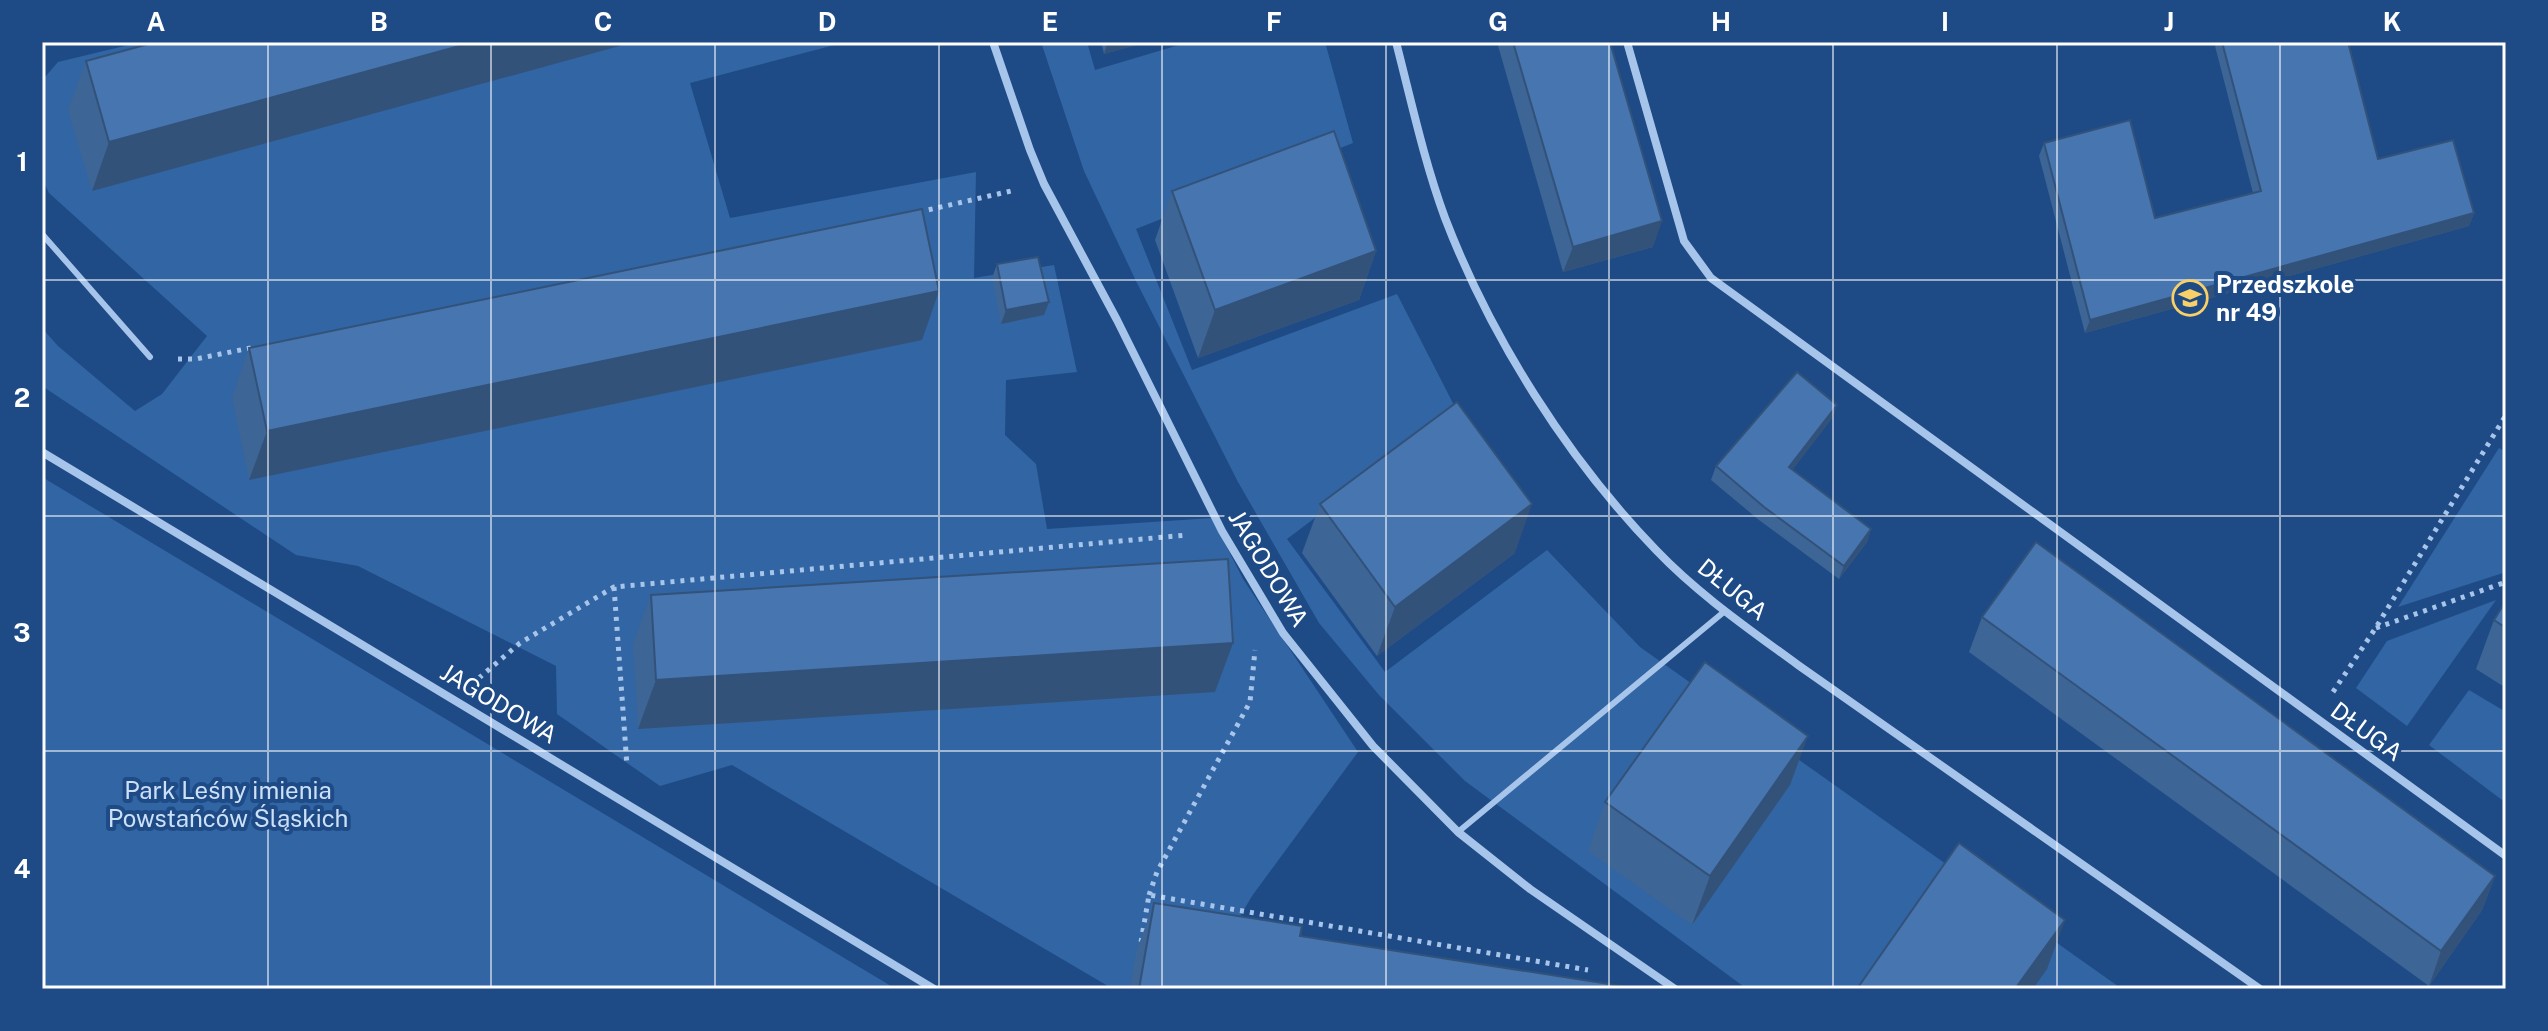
<svg xmlns="http://www.w3.org/2000/svg" width="2548" height="1031" font-family="'Public Sans',sans-serif">
  <style>
    .green { fill: #3265a4 }
    .lines { fill: none; stroke-linecap: round; stroke-linejoin: round }
    .path { stroke: #a7c5ea; stroke-width: 5; stroke-dasharray: 4 6; stroke-linecap: butt }
    .lane { stroke: #a7c5ea; stroke-width: 6 }
    .street { stroke: #a7c5ea; stroke-width: 8 }
    .wall { fill: #3d6596 }
    .shaded-wall { fill: #32527a }
    .building { fill: #4775af; stroke: #32527a; stroke-width: 2 }
    .grid { fill: none; stroke: #fff; stroke-width: 2; stroke-opacity: 0.55 }
    .labels { text-anchor: middle; dominant-baseline: central; stroke-width: 8; stroke-linejoin: round; paint-order: stroke }
    .poi-label { font-size: 24px; font-weight: bold; fill: #fff; stroke: #1e4b86; text-anchor: start }
    .street-label { font-size: 24px; fill: #fff; stroke: #1e4b86 }
    .park-label { font-size: 24px; fill: #cce0f8; stroke: #1e4b86 }
    .neatline { fill: none; stroke: #fff; stroke-width: 3 }
    .grid-label { font-size: 26px; text-anchor: middle; font-weight: bold; fill: #fff }
  </style>
  <rect width="100%" height="100%" fill="#1e4b86"/>
  <g class="green">
    <path d="M 141,42 L 846,42 L 690,83 L 730,218 L 976,172 L 974,278 L 1054,265 L 1077,372 L 1006,380 L 1005,435 L 1036,464 L 1047,529 L 1212,518 L 1243,579 L 1358,752 L 1252,896 L 1235,925 L 1528,989 L 1113,989 L 732,765 L 660,786 L 557,714 L 556,666 L 358,566 L 296,555 L 42,386 L 42,328 L 58,346 L 135,411 L 162,394 L 207,336 L 49,193 L 42,178 L 42,87 L 45,77 L 58,62 Z"/>
    <path d="M 1041,42 L 1087,42 L 1095,70 L 1189,42 L 1325,42 L 1353,143 L 1136,229 L 1192,370 L 1397,294 L 1457,411 L 1287,539 L 1385,672 L 1547,550 L 1640,647 L 2122,989 L 1747,989 L 1465,781 L 1379,695 L 1319,623 L 1238,482 L 1136,281 L 1084,171 Z"/>
    <path d="M 2499,448 L 2506,452 L 2506,572 L 2398,607 Z"/>
    <path d="M 42,477 L 896,989 L 42,989 Z"/>
    <path d="M 2496,600 L 2407,726 L 2356,688 L 2387,641 Z"/>
    <path d="M 2469,690 L 2506,712 L 2506,803 L 2429,745 Z"/>
  </g>
  <g class="lines">
    <g class="path">
      <path d="M 919,212 L 1011,191"/>
      <path d="M 178,359 L 196,359 L 255,347"/>
      <path d="M 614,587 L 627,766"/>
      <path d="M 2376,628 L 2506,582"/>
      <path d="M 479,678 L 520,643 L 614,587 L 1187,535"/>
      <path d="M 2333,692 L 2375,629 L 2506,415"/>
      <path d="M 1149,895 L 1157,872 L 1250,702 L 1255,650"/>
      <path d="M 1141,942 L 1149,895 L 1588,970"/>
    </g>
    <g class="lane">
      <path d="M 42,234 L 150,357"/>
      <path d="M 1458,832 L 1725,611"/>
    </g>
    <g class="street">
      <path d="M 993,42 L 1030,150 L 1044,184 L 1117,320 L 1222,531 L 1283,633 L 1373,746 L 1458,832 L 1530,889 L 1675,989"/>
      <path d="M 1396,42 C 1411,100 1424,161 1445,218 C 1491,338 1567,458 1656,550 C 1698,594 1749,629 1798,665 L 2260,989"/>
      <path d="M 1627,42 L 1684,241 L 1711,278 L 2506,856"/>
      <path d="M 42,452 L 934,989"/>
    </g>
  </g>
  <g class="wall">
    <path d="M 156,42 L 92,191 L 68,110 L 86,61 Z"/>
    <path d="M 1101,42 L 1147,42 L 1104,54 Z"/>
    <path d="M 1497,42 L 1610,42 L 1653,247 L 1563,272 Z"/>
    <path d="M 2214,42 L 2348,42 L 2378,159 L 2474,213 L 2469,226 L 2085,333 L 2039,156 L 2044,143 L 2155,218 L 2253,193 Z"/>
    <path d="M 1172,191 L 1376,251 L 1359,300 L 1198,358 L 1155,240 Z"/>
    <path d="M 997,264 L 1049,302 L 1044,315 L 1001,324 L 992,278 Z"/>
    <path d="M 922,340 L 249,480 L 232,397 L 249,348 Z"/>
    <path d="M 1837,405 L 1832,418 L 1792,470 L 1871,529 L 1867,542 L 1839,579 L 1759,520 L 1711,480 L 1716,466 Z"/>
    <path d="M 1320,504 L 1515,553 L 1377,656 L 1302,553 Z"/>
    <path d="M 651,595 L 1233,643 L 1215,692 L 638,729 L 633,644 Z"/>
    <path d="M 2506,601 L 2506,688 L 2476,669 L 2494,620 Z"/>
    <path d="M 1982,617 L 2495,876 L 2482,910 L 2429,986 L 1969,652 Z"/>
    <path d="M 1790,785 L 1692,925 L 1588,851 L 1605,802 Z"/>
    <path d="M 1154,903 L 1300,936 L 1641,989 L 1130,989 L 1136,952 Z"/>
  </g>
  <g class="shaded-wall">
    <path d="M 474,42 L 634,42 L 92,191 L 109,142 Z"/>
    <path d="M 1108,42 L 1147,42 L 1104,54 Z"/>
    <path d="M 2474,213 L 2469,226 L 2085,333 L 2090,320 Z"/>
    <path d="M 1662,221 L 1653,247 L 1563,272 L 1573,247 Z"/>
    <path d="M 1376,251 L 1359,300 L 1198,358 L 1215,310 Z"/>
    <path d="M 939,291 L 922,340 L 249,480 L 267,431 Z"/>
    <path d="M 1049,302 L 1044,315 L 1001,324 L 1006,310 Z"/>
    <path d="M 1837,405 L 1832,418 L 1784,481 L 1789,467 Z"/>
    <path d="M 1532,504 L 1515,553 L 1377,656 L 1395,607 Z"/>
    <path d="M 1871,529 L 1867,542 L 1839,579 L 1844,566 Z"/>
    <path d="M 1233,643 L 1215,692 L 638,729 L 656,680 Z"/>
    <path d="M 1808,736 L 1790,785 L 1692,925 L 1710,876 Z"/>
    <path d="M 2495,876 L 2482,910 L 2429,986 L 2441,951 Z"/>
    <path d="M 2065,920 L 2047,969 L 2033,989 L 2015,989 Z"/>
  </g>
  <g class="building">
    <path d="M 156,42 L 474,42 L 109,142 L 86,61 Z"/>
    <path d="M 1513,42 L 1610,42 L 1662,221 L 1573,247 Z"/>
    <path d="M 2222,42 L 2348,42 L 2378,159 L 2453,140 L 2474,213 L 2090,320 L 2044,143 L 2130,120 L 2155,218 L 2261,191 Z"/>
    <path d="M 1334,131 L 1376,251 L 1215,310 L 1172,191 Z"/>
    <path d="M 922,209 L 939,291 L 267,431 L 249,348 Z"/>
    <path d="M 1038,257 L 1049,302 L 1006,310 L 997,264 Z"/>
    <path d="M 1797,372 L 1837,405 L 1789,467 L 1871,529 L 1844,566 L 1764,507 L 1716,466 Z"/>
    <path d="M 1457,402 L 1532,504 L 1395,607 L 1320,504 Z"/>
    <path d="M 2036,542 L 2495,876 L 2441,951 L 1982,617 Z"/>
    <path d="M 1228,559 L 1233,643 L 656,680 L 651,595 Z"/>
    <path d="M 2506,601 L 2506,628 L 2494,620 Z"/>
    <path d="M 1705,662 L 1808,736 L 1710,876 L 1605,802 Z"/>
    <path d="M 1959,843 L 2065,920 L 2015,989 L 1864,989 L 1859,986 Z"/>
    <path d="M 1154,903 L 1302,926 L 1300,936 L 1641,989 L 1139,989 Z"/>
  </g>
  <path class="grid" d="M 268,42 L 268,989M 491,42 L 491,989M 715,42 L 715,989M 939,42 L 939,989M 1162,42 L 1162,989M 1386,42 L 1386,989M 1609,42 L 1609,989M 1833,42 L 1833,989M 2057,42 L 2057,989M 2280,42 L 2280,989M 42,280 L 2506,280M 42,516 L 2506,516M 42,751 L 2506,751"/>
  <defs>
    <symbol id="school-ring" viewBox="-11 -11 22 22"><circle r="9.5" fill="#1e4b86" stroke="#f9cf67" stroke-width="1.5"/><path d="M0-5L7-2L0 1L-7-2ZM-4 1L0 2.5L4 1V4Q0 6-4 4Z" fill="#f9cf67"/></symbol>
  </defs>
  <g fill-rule="evenodd">
    <use href="#school-ring" x="2170" y="278" width="40" height="40"/>
  </g>
  <g class="labels">
    <g class="poi-label">
      <text x="2216" y="284">Przedszkole<tspan x="2216" dy="28">nr 49</tspan></text>
    </g>
    <g class="street-label">
      <text transform="translate(1269 568) rotate(59)">JAGODOWA</text>
      <text transform="translate(1733 589) rotate(39)">DŁUGA</text>
      <text transform="translate(499 703) rotate(31)">JAGODOWA</text>
      <text transform="translate(2367 731) rotate(36)">DŁUGA</text>
    </g>
    <g class="park-label">
      <text x="228" y="790">Park Leśny imienia<tspan x="228" dy="28">Powstańców Śląskich</tspan></text>
    </g>
  </g>
  <rect width="2548" height="1031" fill="none" stroke="#1e4b86" stroke-width="88"/>
  <rect x="44" y="44" width="2460" height="943" class="neatline"/>
  <g class="grid-label">
    <text x="156" y="31">A</text>
    <text x="379" y="31">B</text>
    <text x="603" y="31">C</text>
    <text x="827" y="31">D</text>
    <text x="1050" y="31">E</text>
    <text x="1274" y="31">F</text>
    <text x="1498" y="31">G</text>
    <text x="1721" y="31">H</text>
    <text x="1945" y="31">I</text>
    <text x="2169" y="31">J</text>
    <text x="2392" y="31">K</text>
    <text x="22" y="171">1</text>
    <text x="22" y="407">2</text>
    <text x="22" y="642">3</text>
    <text x="22" y="878">4</text>
  </g>
</svg>
